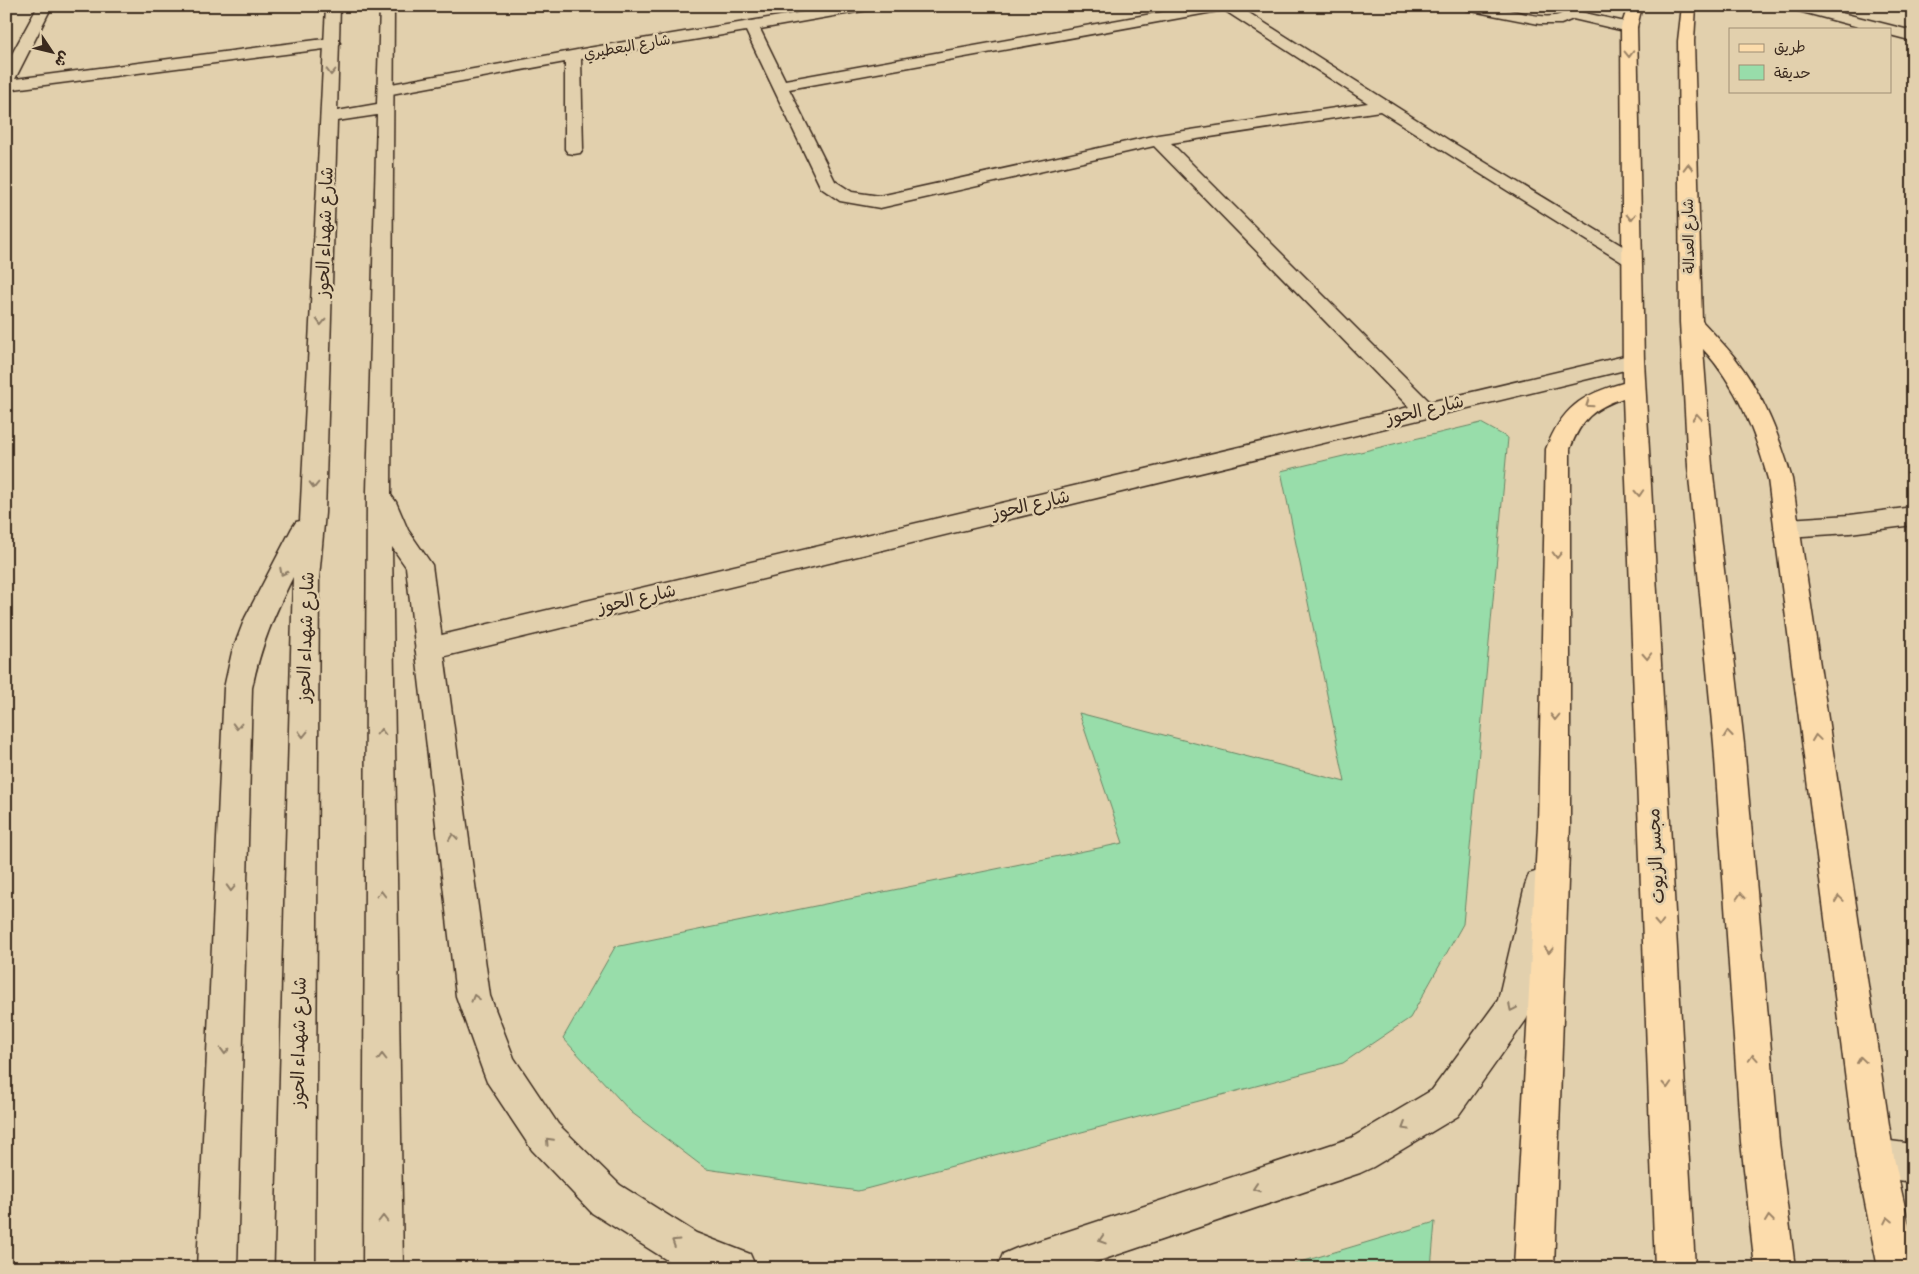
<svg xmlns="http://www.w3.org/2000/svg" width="1919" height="1274" font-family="Pangolin,'Playpen Sans Arabic',sans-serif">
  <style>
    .green { fill: #98ddaa; stroke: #6a8464 }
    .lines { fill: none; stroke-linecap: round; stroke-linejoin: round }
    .lane-casing { stroke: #3b2a1e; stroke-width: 3 }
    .street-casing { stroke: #3b2a1e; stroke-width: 3 }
    .secondary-casing { stroke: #3b2a1e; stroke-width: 3 }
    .primary-casing { stroke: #3b2a1e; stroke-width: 3 }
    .lane { fill: #e2d0ad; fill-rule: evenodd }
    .street { fill: #e2d0ad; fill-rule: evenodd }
    .secondary { fill: #e2d0ad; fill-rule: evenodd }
    .primary { fill: #fcdcac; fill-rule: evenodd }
    .oneway { stroke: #9c8365 }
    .oneway2 { stroke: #8e7d66 }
    .labels { text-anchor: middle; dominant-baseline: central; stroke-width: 5; stroke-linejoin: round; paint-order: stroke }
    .far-street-label { font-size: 15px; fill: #3b2a1e; stroke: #e2d0ad }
    .street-label { font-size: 18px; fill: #3b2a1e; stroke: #e2d0ad }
  </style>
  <rect width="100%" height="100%" fill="#e2d0ad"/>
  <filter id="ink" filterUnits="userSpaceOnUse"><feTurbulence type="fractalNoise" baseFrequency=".02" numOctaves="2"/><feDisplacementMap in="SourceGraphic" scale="10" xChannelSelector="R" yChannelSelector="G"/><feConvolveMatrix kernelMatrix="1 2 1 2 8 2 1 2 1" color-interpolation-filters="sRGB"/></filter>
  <g filter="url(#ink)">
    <g class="green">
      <path d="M 1481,423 L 1508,438 L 1463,924 L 1410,1018 L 1343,1063 L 858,1191 L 706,1169 L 631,1112 L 563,1038 L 615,947 L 1123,843 L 1079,713 L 1345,782 L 1281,471 Z"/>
      <path d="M 1435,1222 L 1431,1268 L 1281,1268 Z"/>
    </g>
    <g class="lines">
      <defs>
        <path id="lane" d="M 1460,6 C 1470,6 1482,5 1492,6 C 1511,9 1546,23 1563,13 L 1559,6 L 1573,6 L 1576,11 L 1634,24 L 1637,27 L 1634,30 L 1629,32 L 1573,19 L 1561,24 L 1539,24 L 1467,10 Z"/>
        <g id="street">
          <path d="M 38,6 L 52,6 L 15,79 L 332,38 L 337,40 L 340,43 L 337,46 L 332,48 L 6,90 L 6,65 Z"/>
          <path d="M 840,6 L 875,6 L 868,10 L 760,29 L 785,80 L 1196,6 L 1238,6 L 1450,141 L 1639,256 L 1642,260 L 1639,264 L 1632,266 L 1625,264 L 1380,111 L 1171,143 L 1430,402 L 1633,354 L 1641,356 L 1644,361 L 1641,366 L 1633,368 L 429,660 L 419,657 L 415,649 L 419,641 L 429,638 L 1409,407 L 1154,146 L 880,208 L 840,201 L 821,188 L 746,31 L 581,59 L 583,149 L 580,153 L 574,154 L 568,153 L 565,149 L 565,62 L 386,95 L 380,93 L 378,90 L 380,87 L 386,85 L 588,48 ZM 1224,10 L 1368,103 L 1158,135 L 880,196 L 852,192 L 835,181 L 789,89 Z"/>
          <path d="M 1789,6 L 1814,6 L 1913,31 L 1913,41 L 1890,35 L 1890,29 L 1866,29 L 1791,9 Z"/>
          <path d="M 1913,507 L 1913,525 L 1850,533 L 1787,537 L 1778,534 L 1774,528 L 1778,522 L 1787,519 L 1850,515 Z"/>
        </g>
        <g id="secondary">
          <path d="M 326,6 L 340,6 L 337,111 L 377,104 L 380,6 L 394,6 L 391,495 L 396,502 L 408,530 L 432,565 L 490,996 L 514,1058 L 558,1124 L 620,1185 L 696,1233 L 750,1254 L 756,1268 L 683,1268 L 670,1262 L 592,1213 L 532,1150 L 487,1082 L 482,1069 L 456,996 L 406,567 L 392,547 L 403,1268 L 363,1268 L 367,491 L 377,115 L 337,121 L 325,513 L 319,578 L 315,1268 L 275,1268 L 293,577 C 273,617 261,645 252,688 L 237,1268 L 197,1268 L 224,688 L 232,652 L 245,618 L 292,528 L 296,522 L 300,521 Z"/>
          <path d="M 1541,870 L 1553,874 L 1557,885 L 1532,1008 L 1526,1020 L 1458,1116 L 1373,1167 L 1360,1173 L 1078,1268 L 997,1268 L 1003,1254 L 1017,1248 L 1351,1138 L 1432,1090 L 1498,1000 L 1525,885 L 1529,874 Z"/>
          <path d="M 1875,1139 L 1913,1144 L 1913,1182 L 1875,1177 L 1862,1171 L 1856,1158 L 1862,1145 Z"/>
        </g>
        <g id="primary">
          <path d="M 1628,6 L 1642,6 L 1637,27 L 1644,361 L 1695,1268 L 1655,1268 L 1623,398 C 1594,408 1581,419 1570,449 L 1570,825 L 1554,1268 L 1514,1268 L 1538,825 L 1546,449 C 1562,408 1581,395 1623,383 L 1621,27 Z"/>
          <path d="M 1682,6 L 1696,6 L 1694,41 L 1702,321 C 1713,333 1725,345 1735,358 C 1763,394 1779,435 1792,479 L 1894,1158 L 1913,1243 L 1913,1268 L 1878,1268 L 1856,1158 L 1768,479 C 1755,431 1737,386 1703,349 L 1712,466 L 1744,744 L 1779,1142 L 1795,1268 L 1755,1268 L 1741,1142 L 1714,744 L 1688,466 L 1680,322 L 1678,41 Z"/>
        </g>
      </defs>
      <use href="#lane" class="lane-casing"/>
      <use href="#street" class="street-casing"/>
      <use href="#secondary" class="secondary-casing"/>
      <use href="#primary" class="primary-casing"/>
      <use href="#lane" class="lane"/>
      <use href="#street" class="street"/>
      <use href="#secondary" class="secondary"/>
      <use href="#primary" class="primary"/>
    </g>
    <defs><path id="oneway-chevron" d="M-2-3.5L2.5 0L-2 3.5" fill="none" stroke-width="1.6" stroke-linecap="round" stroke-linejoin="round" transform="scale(1.25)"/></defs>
    <g class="oneway">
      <use href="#oneway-chevron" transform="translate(1629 54) rotate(89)"/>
      <use href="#oneway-chevron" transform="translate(1688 167) rotate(-91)"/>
      <use href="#oneway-chevron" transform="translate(1631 217) rotate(89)"/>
      <use href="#oneway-chevron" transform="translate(1589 404) rotate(146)"/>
      <use href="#oneway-chevron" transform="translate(1697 417) rotate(-94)"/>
      <use href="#oneway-chevron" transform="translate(1639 493) rotate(87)"/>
      <use href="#oneway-chevron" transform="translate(1557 555) rotate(91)"/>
      <use href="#oneway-chevron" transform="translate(1647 656) rotate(87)"/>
      <use href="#oneway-chevron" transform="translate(1555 717) rotate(91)"/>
      <use href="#oneway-chevron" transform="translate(1728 734) rotate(-96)"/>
      <use href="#oneway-chevron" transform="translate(1816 738) rotate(-98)"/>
      <use href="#oneway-chevron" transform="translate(1741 896) rotate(-94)"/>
      <use href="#oneway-chevron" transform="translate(1839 899) rotate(-98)"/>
      <use href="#oneway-chevron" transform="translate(1659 923) rotate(87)"/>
      <use href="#oneway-chevron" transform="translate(1549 950) rotate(93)"/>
      <use href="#oneway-chevron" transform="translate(1753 1058) rotate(-94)"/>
      <use href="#oneway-chevron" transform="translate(1861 1060) rotate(-98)"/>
      <use href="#oneway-chevron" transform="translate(1667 1085) rotate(87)"/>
      <use href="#oneway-chevron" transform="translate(1769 1219) rotate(-97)"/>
      <use href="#oneway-chevron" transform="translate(1888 1220) rotate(-102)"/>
    </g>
    <g class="oneway2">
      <use href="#oneway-chevron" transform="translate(331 72) rotate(91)"/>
      <use href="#oneway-chevron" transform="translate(321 322) rotate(92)"/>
      <use href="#oneway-chevron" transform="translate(314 485) rotate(92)"/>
      <use href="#oneway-chevron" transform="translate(283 572) rotate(117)"/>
      <use href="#oneway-chevron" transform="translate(237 726) rotate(92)"/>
      <use href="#oneway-chevron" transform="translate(381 732) rotate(-90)"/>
      <use href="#oneway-chevron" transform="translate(303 734) rotate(91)"/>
      <use href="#oneway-chevron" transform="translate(453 837) rotate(-97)"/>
      <use href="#oneway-chevron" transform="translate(231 888) rotate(92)"/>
      <use href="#oneway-chevron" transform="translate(381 894) rotate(-90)"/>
      <use href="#oneway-chevron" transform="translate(475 998) rotate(-106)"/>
      <use href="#oneway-chevron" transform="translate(1512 1008) rotate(116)"/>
      <use href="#oneway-chevron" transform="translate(225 1051) rotate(92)"/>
      <use href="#oneway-chevron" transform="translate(382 1057) rotate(-90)"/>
      <use href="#oneway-chevron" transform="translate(1405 1127) rotate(149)"/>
      <use href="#oneway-chevron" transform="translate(549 1141) rotate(-133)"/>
      <use href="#oneway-chevron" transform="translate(1256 1188) rotate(162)"/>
      <use href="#oneway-chevron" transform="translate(383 1219) rotate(-90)"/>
      <use href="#oneway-chevron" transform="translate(1102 1240) rotate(162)"/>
      <use href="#oneway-chevron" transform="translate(675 1242) rotate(-148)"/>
    </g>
  </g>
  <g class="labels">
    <g class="far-street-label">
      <text transform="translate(627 47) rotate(-10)">شارع البعطيري</text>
      <text transform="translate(1689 236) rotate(-91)">شارع العدالة</text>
    </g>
    <g class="street-label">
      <text transform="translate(325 232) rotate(-88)">شارع شهداء الحوز</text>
      <text transform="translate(1425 410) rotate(-13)">شارع الحوز</text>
      <text transform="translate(1031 505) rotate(-13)">شارع الحوز</text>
      <text transform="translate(637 599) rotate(-13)">شارع الحوز</text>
      <text transform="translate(306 637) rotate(-88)">شارع شهداء الحوز</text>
      <text transform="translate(1656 856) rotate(-93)">مجسر الزيوت</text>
      <text transform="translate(299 1042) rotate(-89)">شارع شهداء الحوز</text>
    </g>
  </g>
  <rect width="1919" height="1274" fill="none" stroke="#e2d0ad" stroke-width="25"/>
  <rect x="12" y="12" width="1894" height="1249" fill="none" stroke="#3b2a1e" stroke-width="2" filter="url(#ink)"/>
  <rect x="1729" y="28" width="162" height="65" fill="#e2d0ad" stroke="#9f8e74"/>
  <rect x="1739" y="44" width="25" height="8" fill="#fcdcac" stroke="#9f8e74"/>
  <text x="1774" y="52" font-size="15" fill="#3b2a1e">طريق</text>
  <rect x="1739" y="65" width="25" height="15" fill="#98ddaa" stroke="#9f8e74"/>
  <text x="1774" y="78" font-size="15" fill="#3b2a1e">حديقة</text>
  <g transform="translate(52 52) rotate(125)" stroke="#e2d0ad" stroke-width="4" paint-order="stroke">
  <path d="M0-4L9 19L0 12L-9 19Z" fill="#3b2a1e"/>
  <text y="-8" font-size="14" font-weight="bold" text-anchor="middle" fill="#3b2a1e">ش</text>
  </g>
</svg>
